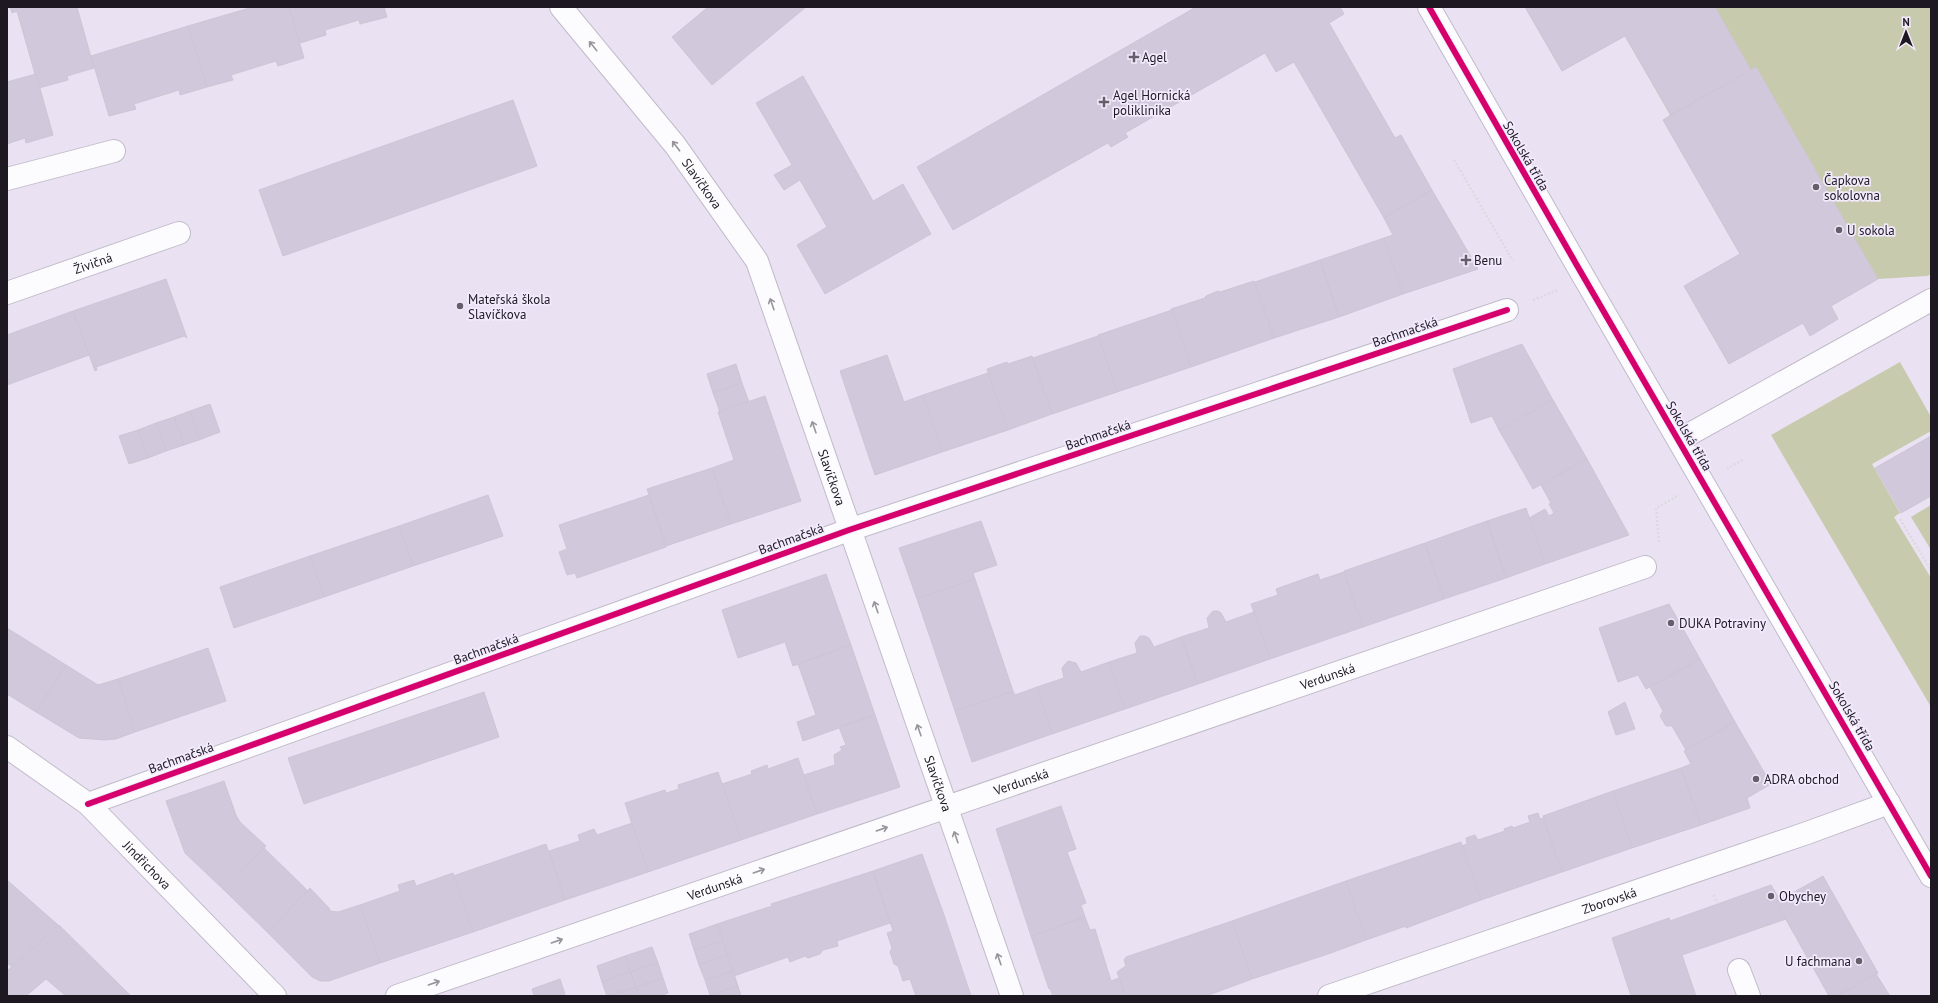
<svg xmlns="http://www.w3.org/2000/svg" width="1938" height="1003" font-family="'PT Sans',sans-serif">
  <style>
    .green { fill: #c7caad }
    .building { fill: #d1c8db; stroke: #cdc6d4 }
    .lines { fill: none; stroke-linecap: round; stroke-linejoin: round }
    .minor-casing { stroke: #c1bbc9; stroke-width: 24 }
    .path { stroke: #dcdadf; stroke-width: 2.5; stroke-dasharray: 2 2; stroke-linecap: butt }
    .minor { stroke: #fcfbfd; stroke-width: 22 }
    .cycleway-casing { stroke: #f3ebfd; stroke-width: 8 }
    .cycleway { stroke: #d6006c; stroke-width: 6 }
    .oneway { stroke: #98959a }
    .poi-dot { fill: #655f6b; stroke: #f3ebfd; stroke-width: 1.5 }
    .labels { text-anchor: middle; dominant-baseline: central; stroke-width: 3.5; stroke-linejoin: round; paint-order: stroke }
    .poi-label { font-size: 13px; fill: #1d1822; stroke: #f3ebfd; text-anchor: start }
    .street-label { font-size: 13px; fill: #1d1822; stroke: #f3ebfd }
  </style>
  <rect width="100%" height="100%" fill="#eae2f3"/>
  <g class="green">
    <path d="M 1525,7 L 1931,7 L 1931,274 L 1927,276 L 1878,279 L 1831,306 L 1838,319 L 1810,336 L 1803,323 L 1729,364 L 1684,286 L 1740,254 L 1663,120 L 1670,115 L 1625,36 L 1562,71 Z"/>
    <path d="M 1900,362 L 1931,417 L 1931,431 L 1872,464 L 1900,513 L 1894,517 L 1931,578 L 1931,707 L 1771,435 Z"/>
    <path d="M 1931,505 L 1931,550 L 1911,517 Z"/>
  </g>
  <g class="building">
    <path d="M 10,7 L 77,7 L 94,68 L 67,76 L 68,80 L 39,88 L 17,11 L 12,13 Z"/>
    <path d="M 253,7 L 289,7 L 304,58 L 278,66 L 276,61 L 231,75 L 233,80 L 207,87 L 188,26 Z"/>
    <path d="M 289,7 L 384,7 L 387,17 L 360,24 L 359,20 L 325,30 L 326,35 L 300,43 Z"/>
    <path d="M 708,7 L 806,7 L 712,85 L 672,37 Z"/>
    <path d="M 1196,7 L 1340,7 L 1344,14 L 1329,23 L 1395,138 L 1401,135 L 1432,190 L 1384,218 L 1294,62 L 1276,72 L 1265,53 L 1125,133 L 1128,137 L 1111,147 L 1108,143 L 953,230 L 917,167 Z"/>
    <path d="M 1525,7 L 1715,7 L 1751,70 L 1671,115 L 1625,36 L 1562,71 Z"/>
    <path d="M 188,26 L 207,87 L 180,95 L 179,90 L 134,104 L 136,109 L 109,116 L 91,56 Z"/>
    <path d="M 1756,67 L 1878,279 L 1831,306 L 1838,319 L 1810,336 L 1803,323 L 1729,364 L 1684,286 L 1740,254 L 1663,120 Z"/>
    <path d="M 36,74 L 53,135 L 26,143 L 25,138 L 7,144 L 7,82 Z"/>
    <path d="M 803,76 L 873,201 L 903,184 L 931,234 L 825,294 L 797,245 L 827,227 L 800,180 L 784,190 L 774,175 L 792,165 L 756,103 Z"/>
    <path d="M 513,100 L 537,166 L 283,256 L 259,190 Z"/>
    <path d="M 1432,190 L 1478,269 L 1403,294 L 1384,238 L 1393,235 L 1384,218 Z"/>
    <path d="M 1384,238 L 1403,294 L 1339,317 L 1320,260 Z"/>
    <path d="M 1320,260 L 1339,317 L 1274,338 L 1255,282 Z"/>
    <path d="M 166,279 L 187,338 L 184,336 L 96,367 L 97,370 L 95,371 L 73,311 Z"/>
    <path d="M 1254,281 L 1274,338 L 1191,367 L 1171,309 L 1205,298 L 1206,296 L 1218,291 L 1220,292 Z"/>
    <path d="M 1172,310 L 1191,367 L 1117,392 L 1098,335 Z"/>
    <path d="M 73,311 L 89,355 L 7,385 L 7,335 Z"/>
    <path d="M 1098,336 L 1117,392 L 1052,414 L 1033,358 Z"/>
    <path d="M 1522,344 L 1553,400 L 1499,430 L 1492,416 L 1471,423 L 1453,369 Z"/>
    <path d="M 887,355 L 904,402 L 923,395 L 942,452 L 875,475 L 840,371 Z"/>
    <path d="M 1032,356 L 1052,414 L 1008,430 L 987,369 L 1007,362 L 1008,364 Z"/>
    <path d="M 736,364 L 742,383 L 713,393 L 707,374 Z"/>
    <path d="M 988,373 L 1008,430 L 942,452 L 923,395 Z"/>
    <path d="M 742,383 L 749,402 L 720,412 L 713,393 Z"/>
    <path d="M 765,396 L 801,501 L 731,524 L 712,468 L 734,460 L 718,412 Z"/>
    <path d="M 1553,400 L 1587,459 L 1533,489 L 1499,430 Z"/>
    <path d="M 210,404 L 220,432 L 199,440 L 190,411 Z"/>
    <path d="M 190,411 L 199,440 L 184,445 L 174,417 Z"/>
    <path d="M 174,417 L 184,445 L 166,451 L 156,423 Z"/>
    <path d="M 156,423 L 166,451 L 148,458 L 138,430 Z"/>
    <path d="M 138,430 L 148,458 L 129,464 L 119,436 Z"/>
    <path d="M 1931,436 L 1931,496 L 1901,513 L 1875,468 Z"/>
    <path d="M 1587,459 L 1629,535 L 1545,564 L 1529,518 L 1545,509 L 1549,516 L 1554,513 L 1549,504 L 1551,503 L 1541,485 Z"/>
    <path d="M 712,468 L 731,524 L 666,546 L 647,489 Z"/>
    <path d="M 488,495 L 503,536 L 413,566 L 399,526 Z"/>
    <path d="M 649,495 L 666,547 L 577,578 L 575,573 L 567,575 L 559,552 L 567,549 L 559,525 Z"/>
    <path d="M 1526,508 L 1545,564 L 1506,578 L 1487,521 Z"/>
    <path d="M 981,521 L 997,565 L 973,573 L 975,579 L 917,599 L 899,548 Z"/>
    <path d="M 1487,521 L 1506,578 L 1444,599 L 1425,543 Z"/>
    <path d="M 399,526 L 413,566 L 324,597 L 310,556 Z"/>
    <path d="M 1425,543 L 1444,599 L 1363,627 L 1344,571 Z"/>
    <path d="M 310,556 L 324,597 L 234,628 L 220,587 Z"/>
    <path d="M 1344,572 L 1363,627 L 1270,659 L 1251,604 L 1278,595 L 1276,589 L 1318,574 L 1320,580 Z"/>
    <path d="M 826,574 L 851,645 L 793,666 L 785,642 L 738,658 L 722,610 Z"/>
    <path d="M 975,579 L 1013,691 L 955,711 L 917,599 Z"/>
    <path d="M 1669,604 L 1700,659 L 1646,689 L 1638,675 L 1618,682 L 1599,628 Z"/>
    <path d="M 1213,611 L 1218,611 L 1221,613 L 1226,622 L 1254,612 L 1270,659 L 1198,684 L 1181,637 L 1209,628 L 1207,618 Z"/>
    <path d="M 7,628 L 66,665 L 36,712 L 7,694 Z"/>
    <path d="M 1140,636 L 1145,636 L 1149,638 L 1154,647 L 1181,637 L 1198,684 L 1125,709 L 1109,662 L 1137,653 L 1135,643 Z"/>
    <path d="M 851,645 L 875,715 L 803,741 L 797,722 L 816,715 L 798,664 Z"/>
    <path d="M 208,648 L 226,701 L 135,732 L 118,679 Z"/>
    <path d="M 1700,659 L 1735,722 L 1686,750 L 1672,726 L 1666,726 L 1660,716 L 1663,711 L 1650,687 Z"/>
    <path d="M 1068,661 L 1076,663 L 1081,672 L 1109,662 L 1125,709 L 1052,734 L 1037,687 L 1064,678 L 1062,668 Z"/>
    <path d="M 66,665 L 98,685 L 118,679 L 135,732 L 116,739 L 105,740 L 79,738 L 36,712 Z"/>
    <path d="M 1037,687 L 1052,734 L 972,762 L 955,711 L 1013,691 L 1015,695 Z"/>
    <path d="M 484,692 L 499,737 L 304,804 L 288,758 Z"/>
    <path d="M 1625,702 L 1635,729 L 1616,735 L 1608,712 Z"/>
    <path d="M 875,715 L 900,787 L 817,814 L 804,775 L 835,765 L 834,755 L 842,750 L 840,747 L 846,745 L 839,727 Z"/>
    <path d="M 1735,722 L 1771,784 L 1747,798 L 1750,808 L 1701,825 L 1681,768 L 1691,764 L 1684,751 Z"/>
    <path d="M 798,758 L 817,814 L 741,840 L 722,784 L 752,774 L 751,771 L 767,765 L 768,769 Z"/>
    <path d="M 1681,768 L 1701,825 L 1632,848 L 1613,791 Z"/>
    <path d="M 718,772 L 741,840 L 648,872 L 625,803 L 665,790 L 666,793 L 679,789 L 678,785 Z"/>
    <path d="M 224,781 L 236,815 L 240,822 L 266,846 L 224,890 L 185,853 L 166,801 Z"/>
    <path d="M 1613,791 L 1632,848 L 1562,872 L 1543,816 Z"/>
    <path d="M 1061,806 L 1076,849 L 1067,852 L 1086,903 L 1081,905 L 1085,917 L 1031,936 L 996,829 Z"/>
    <path d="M 1538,813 L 1540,819 L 1543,818 L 1562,872 L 1481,900 L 1462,846 L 1467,844 L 1466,838 L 1475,835 L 1478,840 L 1505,831 L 1504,829 L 1512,826 L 1513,828 L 1530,822 L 1528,816 Z"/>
    <path d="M 632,823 L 648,872 L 565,900 L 549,851 L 580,841 L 578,835 L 594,829 L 597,835 Z"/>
    <path d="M 1461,842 L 1481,900 L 1406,928 L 1406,926 L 1366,940 L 1346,881 Z"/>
    <path d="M 546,844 L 565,900 L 473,932 L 453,876 Z"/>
    <path d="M 264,848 L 308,891 L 267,932 L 224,890 Z"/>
    <path d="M 922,854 L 944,915 L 971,996 L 916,996 L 910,979 L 903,981 L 898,966 L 894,964 L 890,952 L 892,948 L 887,933 L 893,931 L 873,871 Z"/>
    <path d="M 873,871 L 890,923 L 837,941 L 838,946 L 823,950 L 820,954 L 808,958 L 805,956 L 790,962 L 788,957 L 734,976 L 717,924 L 772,906 L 771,904 Z"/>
    <path d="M 453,873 L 473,932 L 380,963 L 360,905 L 400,891 L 398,885 L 414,880 L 416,886 Z"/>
    <path d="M 1823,876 L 1878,973 L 1837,996 L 1829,996 L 1776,902 Z"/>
    <path d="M 7,880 L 58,925 L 12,967 L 7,963 Z"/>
    <path d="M 1346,881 L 1366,940 L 1328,954 L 1252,979 L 1232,921 Z"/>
    <path d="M 1771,885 L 1780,900 L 1776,902 L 1786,919 L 1682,955 L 1696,996 L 1631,996 L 1612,938 L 1669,918 L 1670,921 Z"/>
    <path d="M 310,888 L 329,908 L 330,911 L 338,912 L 360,905 L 380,963 L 329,981 L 320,981 L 312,977 L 267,932 Z"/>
    <path d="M 1085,917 L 1090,930 L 1095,929 L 1111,981 L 1119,978 L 1126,996 L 1053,996 L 1050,988 L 1049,989 L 1031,936 Z"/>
    <path d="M 1232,921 L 1252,979 L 1206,996 L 1126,996 L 1117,972 L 1126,966 L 1124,960 L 1126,957 Z"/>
    <path d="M 717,924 L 723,941 L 694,950 L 689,934 Z"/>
    <path d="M 59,925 L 131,996 L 66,996 L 46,979 L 26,996 L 7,996 L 7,971 Z"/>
    <path d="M 723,941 L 727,955 L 699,965 L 694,950 Z"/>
    <path d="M 652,947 L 658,963 L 630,972 L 625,956 Z"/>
    <path d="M 727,955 L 733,971 L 705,980 L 699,965 Z"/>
    <path d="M 625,956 L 630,972 L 602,982 L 597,966 Z"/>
    <path d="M 658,963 L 663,978 L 636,987 L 630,972 Z"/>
    <path d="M 733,971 L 738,986 L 710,995 L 705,980 Z"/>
    <path d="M 630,972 L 636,987 L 607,996 L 602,982 Z"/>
    <path d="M 1876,974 L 1890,996 L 1837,996 Z"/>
    <path d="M 663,978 L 668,993 L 660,996 L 639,996 L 636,987 Z"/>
    <path d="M 560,979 L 565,994 L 561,996 L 534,996 L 532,989 Z"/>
    <path d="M 738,986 L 741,996 L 710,996 L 710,995 Z"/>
    <path d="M 636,987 L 639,996 L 610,996 Z"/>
  </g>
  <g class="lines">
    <defs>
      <g id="minor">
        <path id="s1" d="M 561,7 L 675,145 L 757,261 L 1012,996"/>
        <path d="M 1429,7 C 1594,298 1764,586 1931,876"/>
        <path d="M 7,179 L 114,151"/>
        <path id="s2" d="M 7,293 L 179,233"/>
        <path d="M 1679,440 L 1931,300"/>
        <path id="s3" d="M 7,747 L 88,804 L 275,996"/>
        <path d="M 88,804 L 849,530 L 1507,310"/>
        <path d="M 1739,970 L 1749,996"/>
        <path id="s4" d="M 397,996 L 1645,567"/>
        <path id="s5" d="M 1329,996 L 1807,833 L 1889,803"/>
      </g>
    </defs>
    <use href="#minor" class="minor-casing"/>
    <g class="path">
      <path d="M 1454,160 L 1513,261"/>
      <path d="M 1533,300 L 1558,290"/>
      <path d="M 1727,469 L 1744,459"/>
      <path d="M 1900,519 L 1931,570"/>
      <path d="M 1659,542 L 1656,508 L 1679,495"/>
      <path d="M 1714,895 L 1718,904"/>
    </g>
    <use href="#minor" class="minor"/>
    <defs>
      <g id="cycleway">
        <path d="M 1429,7 C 1594,298 1764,586 1931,876"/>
        <path d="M 88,804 L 849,530 L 1507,310"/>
      </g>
    </defs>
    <use href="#cycleway" class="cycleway-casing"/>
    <use href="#cycleway" class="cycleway"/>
  </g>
  <defs><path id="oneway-shaft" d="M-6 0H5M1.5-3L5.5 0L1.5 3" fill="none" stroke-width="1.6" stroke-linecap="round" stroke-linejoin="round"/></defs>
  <g class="oneway">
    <use href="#oneway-shaft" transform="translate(593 46) rotate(-129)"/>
    <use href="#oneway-shaft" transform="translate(676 146) rotate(-127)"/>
    <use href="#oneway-shaft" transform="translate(772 304) rotate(-109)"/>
    <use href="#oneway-shaft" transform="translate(814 427) rotate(-109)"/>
    <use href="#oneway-shaft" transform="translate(876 607) rotate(-109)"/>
    <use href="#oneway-shaft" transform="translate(919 730) rotate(-109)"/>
    <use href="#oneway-shaft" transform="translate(882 829) rotate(-19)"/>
    <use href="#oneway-shaft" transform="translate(956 837) rotate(-109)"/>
    <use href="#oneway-shaft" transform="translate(759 871) rotate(-19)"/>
    <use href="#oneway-shaft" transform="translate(557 941) rotate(-19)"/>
    <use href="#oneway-shaft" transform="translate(999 959) rotate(-109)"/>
    <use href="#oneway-shaft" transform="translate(434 983) rotate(-19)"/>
  </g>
  <g class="poi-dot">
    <path d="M1132 51h4v4h4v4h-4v4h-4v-4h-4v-4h4z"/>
    <path d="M1102 96h4v4h4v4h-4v4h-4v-4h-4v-4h4z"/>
    <circle cx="1816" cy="187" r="4"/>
    <circle cx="1839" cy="230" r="4"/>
    <path d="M1464 254h4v4h4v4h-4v4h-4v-4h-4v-4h4z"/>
    <circle cx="460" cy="306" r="4"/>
    <circle cx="1671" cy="623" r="4"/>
    <circle cx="1756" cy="779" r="4"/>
    <circle cx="1771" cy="896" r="4"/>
    <circle cx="1859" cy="961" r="4"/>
  </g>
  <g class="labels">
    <g class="poi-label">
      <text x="1142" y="57">Agel</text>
      <text x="1113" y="95">Agel Hornická<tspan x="1113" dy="15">poliklinika</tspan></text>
      <text x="1824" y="180">Čapkova<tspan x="1824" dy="15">sokolovna</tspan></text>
      <text x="1847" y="230">U sokola</text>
      <text x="1474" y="260">Benu</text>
      <text x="468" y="299">Mateřská škola<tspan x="468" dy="15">Slavíčkova</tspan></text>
      <text x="1679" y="623">DUKA Potraviny</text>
      <text x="1764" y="779">ADRA obchod</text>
      <text x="1779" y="896">Obychey</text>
      <text x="1851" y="961" text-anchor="end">U fachmana</text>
    </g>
    <g class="street-label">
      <text transform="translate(1526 156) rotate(60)">Sokolská třída</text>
      <text stroke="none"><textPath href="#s1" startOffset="226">Slavíčkova</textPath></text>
      <text stroke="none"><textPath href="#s2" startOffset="91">Živičná</textPath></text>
      <text transform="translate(1405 332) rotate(-19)">Bachmačská</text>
      <text transform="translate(1098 435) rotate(-19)">Bachmačská</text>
      <text transform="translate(1689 436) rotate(60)">Sokolská třída</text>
      <text stroke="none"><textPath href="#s1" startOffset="550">Slavíčkova</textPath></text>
      <text transform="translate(791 539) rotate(-20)">Bachmačská</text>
      <text transform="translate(486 649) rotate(-20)">Bachmačská</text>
      <text stroke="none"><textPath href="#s4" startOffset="984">Verdunská</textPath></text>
      <text transform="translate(1852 716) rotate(60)">Sokolská třída</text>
      <text transform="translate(181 758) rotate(-20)">Bachmačská</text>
      <text stroke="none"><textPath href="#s4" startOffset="660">Verdunská</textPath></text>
      <text stroke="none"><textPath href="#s1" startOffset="874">Slavíčkova</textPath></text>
      <text stroke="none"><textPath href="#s3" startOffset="184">Jindřichova</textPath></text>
      <text stroke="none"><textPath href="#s4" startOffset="336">Verdunská</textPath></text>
      <text stroke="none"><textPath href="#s5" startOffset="296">Zborovská</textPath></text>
    </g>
  </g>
  <rect width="1938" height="1003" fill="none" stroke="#1d1822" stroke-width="16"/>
  <g transform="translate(1906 32)" stroke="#f3ebfd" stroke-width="3" paint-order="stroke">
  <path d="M0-3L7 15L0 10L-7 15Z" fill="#1d1822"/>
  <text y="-6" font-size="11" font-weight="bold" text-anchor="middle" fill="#1d1822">N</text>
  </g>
</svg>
